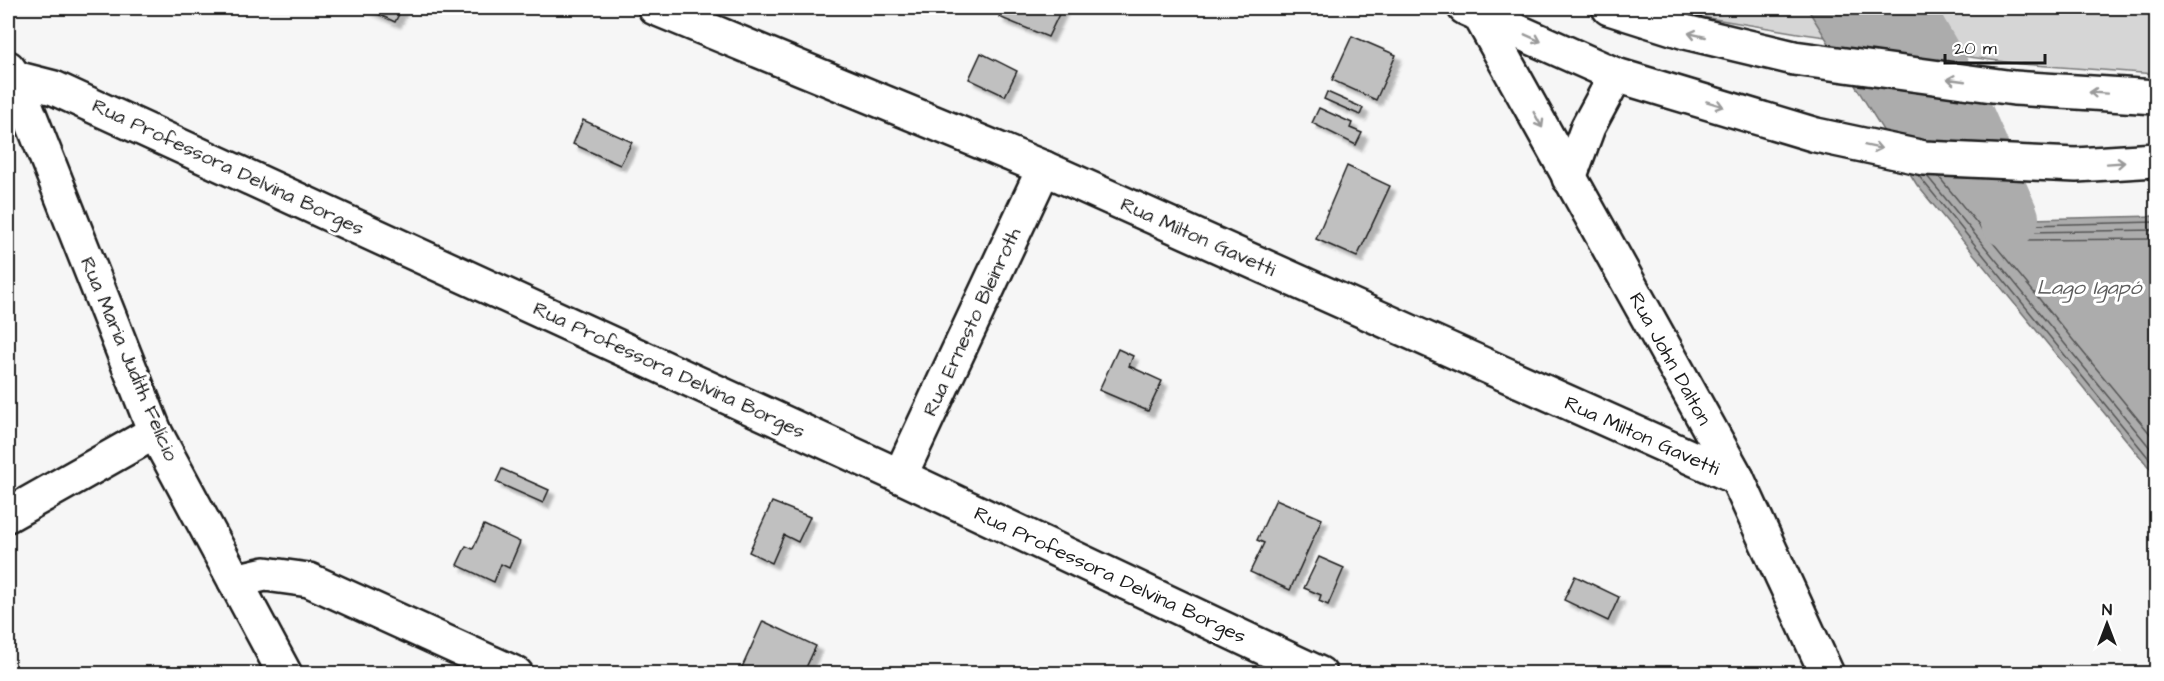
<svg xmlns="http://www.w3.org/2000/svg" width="2164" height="681" font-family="'Architects Daughter',sans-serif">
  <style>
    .green { fill: #d6d6d6; stroke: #797979; stroke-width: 1.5 }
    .water { fill: #acacac; stroke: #727272; stroke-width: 1.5 }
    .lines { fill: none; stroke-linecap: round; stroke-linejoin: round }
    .shore { stroke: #565656; stroke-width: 1.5 }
    .river { stroke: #acacac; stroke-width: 60 }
    .building { fill: #c0c0c0; stroke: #1c1c1c; stroke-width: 1.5; filter: url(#shadow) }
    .minor-casing { stroke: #1c1c1c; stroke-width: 38 }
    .major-casing { stroke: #1c1c1c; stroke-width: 38 }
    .minor { stroke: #fff; stroke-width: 33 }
    .major { stroke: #fff; stroke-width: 33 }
    .oneway { stroke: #999 }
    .labels { text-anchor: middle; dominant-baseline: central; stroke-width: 6; stroke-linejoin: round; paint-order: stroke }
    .street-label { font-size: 20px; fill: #1c1c1c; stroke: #fff }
    .water-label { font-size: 21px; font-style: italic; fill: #5d5d5d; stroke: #fff }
  </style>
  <defs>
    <filter id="shadow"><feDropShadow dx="5.5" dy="5.5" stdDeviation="1.5" flood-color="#0004"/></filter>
  </defs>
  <rect width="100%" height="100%" fill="#f6f6f6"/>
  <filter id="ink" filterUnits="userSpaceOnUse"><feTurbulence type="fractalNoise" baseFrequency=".0167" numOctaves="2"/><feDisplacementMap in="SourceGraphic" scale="12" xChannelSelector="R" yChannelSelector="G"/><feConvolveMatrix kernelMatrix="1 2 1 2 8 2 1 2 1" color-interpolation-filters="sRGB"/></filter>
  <g filter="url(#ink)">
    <path class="green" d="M 1649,8 L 2156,8 L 2156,74 L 2020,64 L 1804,34 Z"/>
    <path class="water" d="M 1807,8 L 1934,8 L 1890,21 L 2030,219 L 2156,216 L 2156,476 L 1917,185 Z"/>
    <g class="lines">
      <g class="shore">
        <path d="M 1907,55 L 1886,26 L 1885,21 L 1889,15 L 1914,8"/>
        <path d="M 1918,175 L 2156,467"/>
        <path d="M 1927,176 L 2156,455"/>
        <path d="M 1939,177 L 2156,441"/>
        <path d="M 1974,178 L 2012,232 L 2023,240 L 2156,239"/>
        <path d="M 1985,179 L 2019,227 L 2026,232 L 2156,230"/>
        <path d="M 1995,179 L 2025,222 L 2029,225 L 2156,222"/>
      </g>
      <path class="river" d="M 1909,8 L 1913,25 L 1960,107 L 2009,218"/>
    </g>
    <g class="building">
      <path d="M 368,8 L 402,8 L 395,22 L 367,9 Z"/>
      <path d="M 1004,8 L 1062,8 L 1048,37 L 999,17 Z"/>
      <path d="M 1352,36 L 1396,55 L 1376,100 L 1332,80 Z"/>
      <path d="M 981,53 L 1017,71 L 1005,96 L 969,79 Z"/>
      <path d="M 1327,92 L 1363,108 L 1360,115 L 1324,99 Z"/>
      <path d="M 1319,108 L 1352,123 L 1350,128 L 1362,133 L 1356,145 L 1312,123 Z"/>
      <path d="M 583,120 L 632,142 L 620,165 L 573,144 Z"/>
      <path d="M 1347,166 L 1390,186 L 1357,257 L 1316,239 Z"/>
      <path d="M 1118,349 L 1133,356 L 1129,366 L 1162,381 L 1148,411 L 1099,390 Z"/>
      <path d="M 502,469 L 549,490 L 543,503 L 496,482 Z"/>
      <path d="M 1276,499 L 1322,519 L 1290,590 L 1250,572 L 1264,543 L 1257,540 Z"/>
      <path d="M 772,502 L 810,517 L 798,542 L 784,535 L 772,563 L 749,552 Z"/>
      <path d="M 484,525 L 520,542 L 509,568 L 501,564 L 494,582 L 457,565 L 466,546 L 473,549 Z"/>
      <path d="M 1319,557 L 1344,568 L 1328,605 L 1319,601 L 1321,595 L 1304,588 Z"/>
      <path d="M 1575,576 L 1619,597 L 1608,621 L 1564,600 Z"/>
      <path d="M 763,621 L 816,646 L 803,674 L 739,674 Z"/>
    </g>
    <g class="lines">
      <defs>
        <g id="minor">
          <path d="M 655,8 L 1044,168 L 1737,478"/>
          <path d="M 1479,14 L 1737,478 L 1827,674"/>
          <path d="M 8,68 L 15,78 L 155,432 L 285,674"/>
          <path d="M 8,82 L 15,78 L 54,88 L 900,476 L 1320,674"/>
          <path d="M 1569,178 L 1588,127 L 1616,75"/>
          <path d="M 900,476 L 1044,168"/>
          <path d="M 8,515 L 155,432"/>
          <path d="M 235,581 L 265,574 L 309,580 L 516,674"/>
        </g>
        <g id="major">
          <path d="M 1465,8 L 1616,75 L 1816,135 L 1924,158 L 2076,165 L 2156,160"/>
          <path d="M 1609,8 L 1685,32 L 1794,58 L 2014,88 L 2156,97"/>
        </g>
      </defs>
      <use href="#minor" class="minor-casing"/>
      <use href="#major" class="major-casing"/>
      <use href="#minor" class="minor"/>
      <use href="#major" class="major"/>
    </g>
    <defs><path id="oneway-shaft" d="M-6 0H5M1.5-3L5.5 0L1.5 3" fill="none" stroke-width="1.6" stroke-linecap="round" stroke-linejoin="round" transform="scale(1.5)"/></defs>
    <g class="oneway">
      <use href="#oneway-shaft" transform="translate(1697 35) rotate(-167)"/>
      <use href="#oneway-shaft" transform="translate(1533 38) rotate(24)"/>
      <use href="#oneway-shaft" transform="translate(1956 80) rotate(-172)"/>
      <use href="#oneway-shaft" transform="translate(2098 93) rotate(-176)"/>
      <use href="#oneway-shaft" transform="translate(1715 104) rotate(17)"/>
      <use href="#oneway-shaft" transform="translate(1538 120) rotate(61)"/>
      <use href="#oneway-shaft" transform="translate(1873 147) rotate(12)"/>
      <use href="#oneway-shaft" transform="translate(2116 163) rotate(-4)"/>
    </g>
  </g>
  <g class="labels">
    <g class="street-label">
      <text transform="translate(228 167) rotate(25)">Rua Professora Delvina Borges</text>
      <text transform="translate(1198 237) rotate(24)">Rua Milton Gavetti</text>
      <text transform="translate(972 322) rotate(-65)">Rua Ernesto Bleinroth</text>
      <text transform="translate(129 359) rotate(67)">Rua Maria Judith Felício</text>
      <text transform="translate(1670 359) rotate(61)">Rua John Dalton</text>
      <text transform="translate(669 370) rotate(25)">Rua Professora Delvina Borges</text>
      <text transform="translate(1642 436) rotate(24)">Rua Milton Gavetti</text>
      <text transform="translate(1110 575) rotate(25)">Rua Professora Delvina Borges</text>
    </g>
    <g class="water-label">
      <text x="2089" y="287">Lago Igapó</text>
    </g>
  </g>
  <rect width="2164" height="681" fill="none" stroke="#fff" stroke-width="30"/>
  <rect x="15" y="15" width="2134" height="651" fill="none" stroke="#1c1c1c" stroke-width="2" filter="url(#ink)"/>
  <g transform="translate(2107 624)" stroke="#ffffff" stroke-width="4.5" paint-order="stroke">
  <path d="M0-4.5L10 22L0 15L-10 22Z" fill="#1c1c1c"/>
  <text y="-9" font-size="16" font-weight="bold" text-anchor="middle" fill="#1c1c1c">N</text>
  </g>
  <path d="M1945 54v9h100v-9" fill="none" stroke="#1c1c1c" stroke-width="3"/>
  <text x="1954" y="54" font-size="18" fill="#1c1c1c" stroke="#ffffff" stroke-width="4.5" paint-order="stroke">20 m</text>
</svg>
